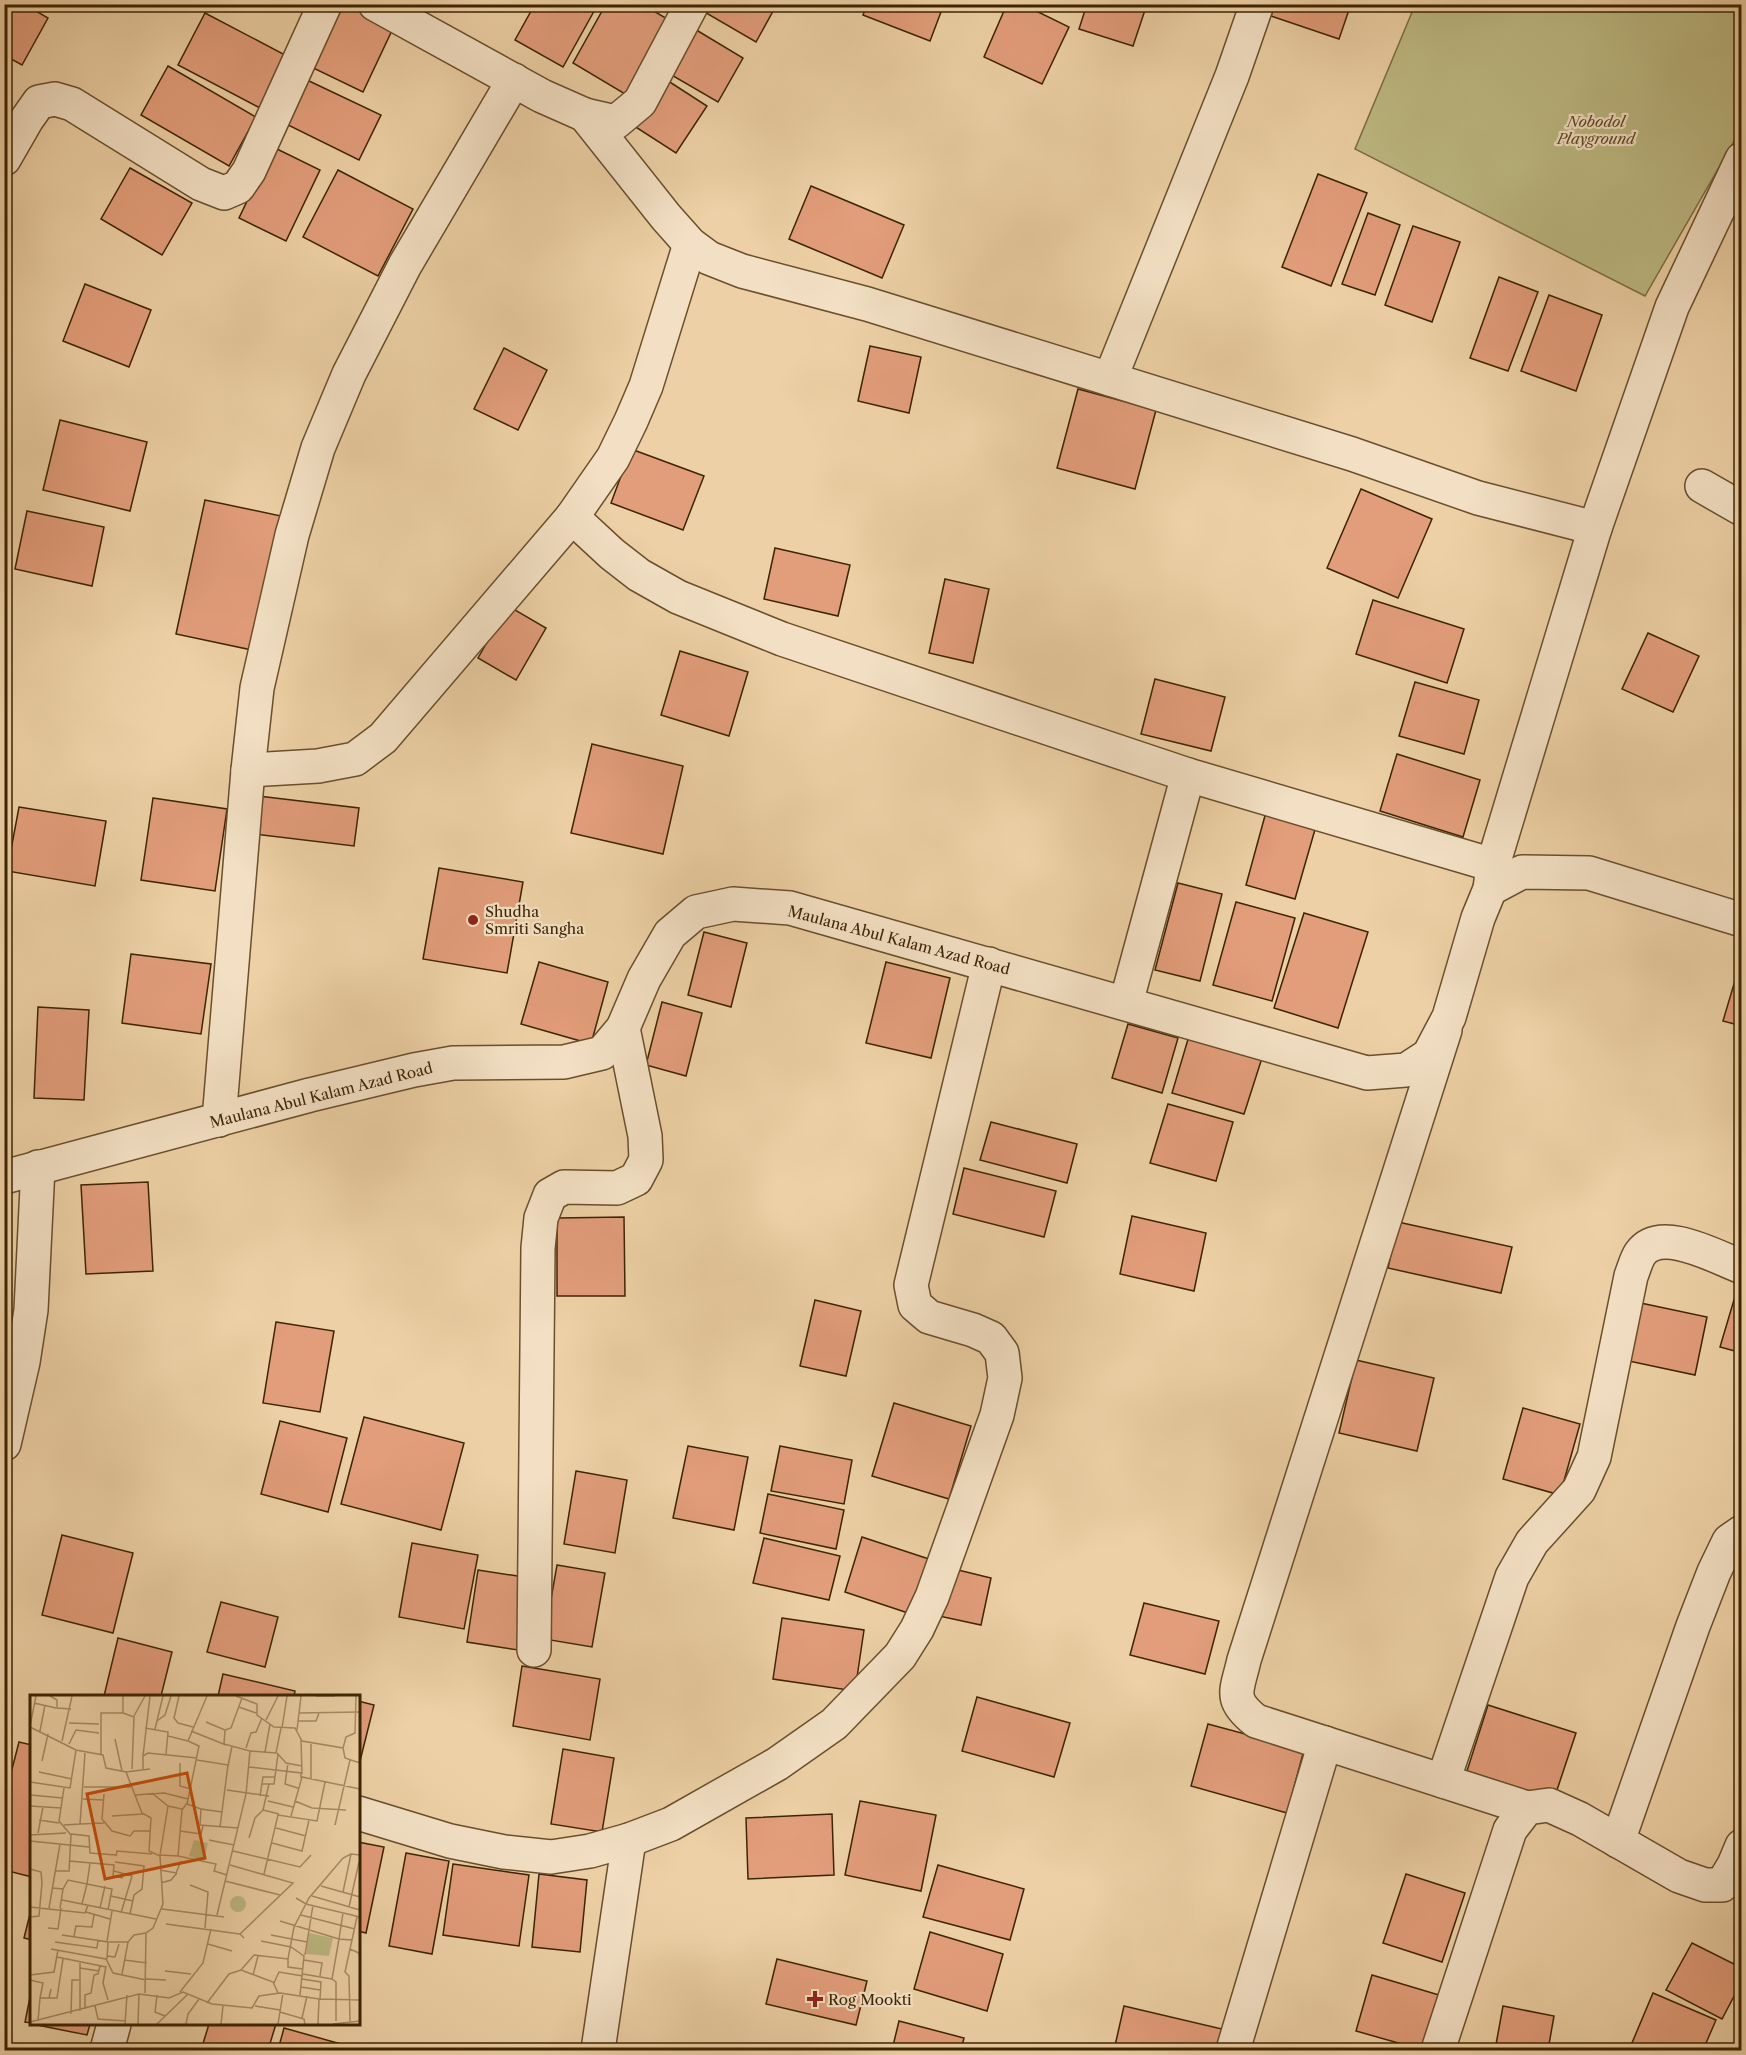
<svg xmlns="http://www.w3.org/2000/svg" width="1746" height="2055" font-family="'Libre Caslon Text',serif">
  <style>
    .green { fill: #bdb982; stroke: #7d6e42; stroke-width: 1.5 }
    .building { fill: #e29d7a; stroke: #3d2403; stroke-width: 1.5 }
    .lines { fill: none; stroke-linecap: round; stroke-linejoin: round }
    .minor-casing { stroke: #694f2c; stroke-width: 36 }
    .tertiary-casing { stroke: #694f2c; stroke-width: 36 }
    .minor { stroke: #f3e0c4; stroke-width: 33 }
    .tertiary { stroke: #f3e0c4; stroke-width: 33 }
    .poi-dot { fill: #8f2418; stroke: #f3e0c4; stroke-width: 2 }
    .labels { text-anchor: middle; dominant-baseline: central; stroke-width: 4.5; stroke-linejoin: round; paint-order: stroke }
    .park-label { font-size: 15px; font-style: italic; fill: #5d4923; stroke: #f3e0c4 }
    .poi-label { font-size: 15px; fill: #3d2403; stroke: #f3e0c4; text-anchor: start }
    .street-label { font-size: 15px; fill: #3d2403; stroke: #f3e0c4 }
    .inset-road { fill: none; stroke: #a78b64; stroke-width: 1.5 }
    .view { fill: #c64e0a; fill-opacity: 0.15; stroke: #c64e0a; stroke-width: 3 }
    .inset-edge { fill: none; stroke: #3d2403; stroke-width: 3 }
  </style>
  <rect width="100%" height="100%" fill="#edd0a5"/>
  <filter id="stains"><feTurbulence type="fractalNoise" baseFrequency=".00333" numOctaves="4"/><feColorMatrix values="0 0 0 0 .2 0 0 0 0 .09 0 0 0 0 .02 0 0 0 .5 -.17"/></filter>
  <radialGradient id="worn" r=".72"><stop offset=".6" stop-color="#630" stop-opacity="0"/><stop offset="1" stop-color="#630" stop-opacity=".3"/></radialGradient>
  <path class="green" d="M 1415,5 L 1741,5 L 1741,129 L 1645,296 L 1355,149 Z"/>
  <g class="building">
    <path d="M 4,4 L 24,4 L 48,18 L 22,65 L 4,55 Z"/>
    <path d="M 338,4 L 354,4 L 395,24 L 363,92 L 309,66 Z"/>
    <path d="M 535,4 L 598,4 L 563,67 L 515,40 Z"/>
    <path d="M 606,4 L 642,4 L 669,20 L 625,94 L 573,63 Z"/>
    <path d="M 704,4 L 777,4 L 756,42 L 701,10 Z"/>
    <path d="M 867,4 L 944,4 L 930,41 L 863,15 Z"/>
    <path d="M 1007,4 L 1022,4 L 1069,27 L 1042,84 L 984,57 Z"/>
    <path d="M 1087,4 L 1147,4 L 1133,46 L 1079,29 Z"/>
    <path d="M 1275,4 L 1351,4 L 1339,39 L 1271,16 Z"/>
    <path d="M 205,13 L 287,56 L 260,108 L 178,65 Z"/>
    <path d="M 693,28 L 743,58 L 718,102 L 668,73 Z"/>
    <path d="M 168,66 L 256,117 L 229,166 L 141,115 Z"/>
    <path d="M 662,77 L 707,106 L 676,153 L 631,124 Z"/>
    <path d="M 307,80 L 381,115 L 359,160 L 286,124 Z"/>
    <path d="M 273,147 L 320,170 L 286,241 L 239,218 Z"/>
    <path d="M 130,168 L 192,203 L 162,255 L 101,219 Z"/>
    <path d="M 338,170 L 413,209 L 378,276 L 303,237 Z"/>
    <path d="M 1318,174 L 1367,193 L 1331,286 L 1282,267 Z"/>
    <path d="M 811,186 L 904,225 L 882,278 L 789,239 Z"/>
    <path d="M 1368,213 L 1400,225 L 1375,295 L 1342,284 Z"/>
    <path d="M 1413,226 L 1460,242 L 1432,322 L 1385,305 Z"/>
    <path d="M 1499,277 L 1538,292 L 1508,371 L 1470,358 Z"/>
    <path d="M 85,284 L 151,310 L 129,367 L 63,341 Z"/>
    <path d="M 1549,295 L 1602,315 L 1576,391 L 1521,371 Z"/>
    <path d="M 870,346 L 921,357 L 909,413 L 858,401 Z"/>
    <path d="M 504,348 L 547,370 L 518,430 L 474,409 Z"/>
    <path d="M 1078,389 L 1156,410 L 1135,489 L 1057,468 Z"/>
    <path d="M 60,420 L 147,442 L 130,511 L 43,490 Z"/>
    <path d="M 631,449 L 704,476 L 683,530 L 611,503 Z"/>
    <path d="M 1361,489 L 1432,519 L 1398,598 L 1327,568 Z"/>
    <path d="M 205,500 L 281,516 L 252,650 L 176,634 Z"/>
    <path d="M 27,511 L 104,527 L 92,586 L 15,569 Z"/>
    <path d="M 775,548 L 850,565 L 838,616 L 764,599 Z"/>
    <path d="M 945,579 L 989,589 L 973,663 L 929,653 Z"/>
    <path d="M 1373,600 L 1464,629 L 1447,683 L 1356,654 Z"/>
    <path d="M 508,606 L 546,628 L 516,680 L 478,658 Z"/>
    <path d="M 1648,633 L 1699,656 L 1673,712 L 1622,689 Z"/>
    <path d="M 680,651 L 748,672 L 729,736 L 661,715 Z"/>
    <path d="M 1155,679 L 1225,697 L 1211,751 L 1141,734 Z"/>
    <path d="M 1415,682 L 1479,700 L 1464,754 L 1399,736 Z"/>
    <path d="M 592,744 L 683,766 L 663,854 L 571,833 Z"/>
    <path d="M 1397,754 L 1480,780 L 1463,837 L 1380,811 Z"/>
    <path d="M 258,796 L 359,808 L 354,846 L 253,834 Z"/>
    <path d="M 153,798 L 227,809 L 215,891 L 141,880 Z"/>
    <path d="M 19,807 L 106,821 L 95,886 L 7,871 Z"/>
    <path d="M 1266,812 L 1316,826 L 1295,899 L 1246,885 Z"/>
    <path d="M 439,868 L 523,882 L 507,973 L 423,959 Z"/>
    <path d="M 1178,883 L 1222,894 L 1200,981 L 1155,970 Z"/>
    <path d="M 1236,902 L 1295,918 L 1272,1001 L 1213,985 Z"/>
    <path d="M 1304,913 L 1368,932 L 1338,1028 L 1274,1008 Z"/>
    <path d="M 704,932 L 747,943 L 731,1007 L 688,995 Z"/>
    <path d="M 131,954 L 211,964 L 201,1034 L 122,1023 Z"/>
    <path d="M 539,962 L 608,982 L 591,1044 L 521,1024 Z"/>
    <path d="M 886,962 L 950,978 L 931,1058 L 866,1043 Z"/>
    <path d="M 1739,967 L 1742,967 L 1742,1026 L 1723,1021 Z"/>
    <path d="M 662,1002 L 702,1013 L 686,1076 L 646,1065 Z"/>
    <path d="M 38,1007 L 89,1010 L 84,1100 L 34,1098 Z"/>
    <path d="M 1128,1024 L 1178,1038 L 1162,1093 L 1112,1078 Z"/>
    <path d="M 1189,1036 L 1262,1058 L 1244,1114 L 1172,1093 Z"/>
    <path d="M 4,1038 L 9,1038 L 4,1080 Z"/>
    <path d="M 1168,1104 L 1233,1122 L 1216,1181 L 1150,1163 Z"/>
    <path d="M 991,1122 L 1077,1144 L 1067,1183 L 980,1160 Z"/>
    <path d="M 964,1168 L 1056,1191 L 1044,1237 L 953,1214 Z"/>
    <path d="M 148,1182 L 153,1271 L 86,1274 L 81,1185 Z"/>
    <path d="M 1132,1216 L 1206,1233 L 1194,1291 L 1120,1274 Z"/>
    <path d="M 624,1217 L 625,1296 L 557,1296 L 557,1218 Z"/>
    <path d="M 1398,1222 L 1512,1247 L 1501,1293 L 1388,1268 Z"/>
    <path d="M 1736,1293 L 1742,1294 L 1742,1353 L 1720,1347 Z"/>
    <path d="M 815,1300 L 861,1311 L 846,1376 L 800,1366 Z"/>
    <path d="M 1636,1302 L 1707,1317 L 1695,1375 L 1624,1360 Z"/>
    <path d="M 276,1322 L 334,1331 L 320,1412 L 263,1403 Z"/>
    <path d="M 1356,1360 L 1434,1378 L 1417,1451 L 1339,1433 Z"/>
    <path d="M 894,1403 L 971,1426 L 949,1499 L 872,1476 Z"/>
    <path d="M 1523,1408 L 1580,1424 L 1560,1495 L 1503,1479 Z"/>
    <path d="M 364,1417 L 464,1443 L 441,1530 L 341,1504 Z"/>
    <path d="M 280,1421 L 347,1438 L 328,1512 L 261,1494 Z"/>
    <path d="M 688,1446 L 748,1457 L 734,1530 L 673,1518 Z"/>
    <path d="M 780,1446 L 852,1460 L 844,1504 L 771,1491 Z"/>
    <path d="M 576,1471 L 627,1480 L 615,1553 L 564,1544 Z"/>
    <path d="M 768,1494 L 844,1510 L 836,1549 L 760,1533 Z"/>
    <path d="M 62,1535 L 133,1553 L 113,1633 L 42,1615 Z"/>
    <path d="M 862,1537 L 932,1560 L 914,1615 L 845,1592 Z"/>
    <path d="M 764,1538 L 840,1556 L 829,1600 L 753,1583 Z"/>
    <path d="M 412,1543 L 478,1555 L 464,1629 L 399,1617 Z"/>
    <path d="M 557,1565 L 605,1573 L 592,1647 L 544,1639 Z"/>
    <path d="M 950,1568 L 991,1578 L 981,1625 L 939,1616 Z"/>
    <path d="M 478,1570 L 530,1578 L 518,1650 L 467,1642 Z"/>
    <path d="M 221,1602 L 278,1617 L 265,1667 L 207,1652 Z"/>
    <path d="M 1144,1603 L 1219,1621 L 1205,1674 L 1130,1655 Z"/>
    <path d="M 782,1618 L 864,1630 L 855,1691 L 773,1679 Z"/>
    <path d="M 118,1638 L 172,1652 L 161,1696 L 104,1696 Z"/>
    <path d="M 522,1666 L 600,1679 L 590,1740 L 513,1726 Z"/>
    <path d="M 223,1674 L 295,1691 L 294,1696 L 218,1696 Z"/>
    <path d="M 977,1697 L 1070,1723 L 1054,1777 L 962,1751 Z"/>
    <path d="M 358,1701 L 374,1705 L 358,1769 Z"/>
    <path d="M 1488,1705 L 1576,1733 L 1554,1799 L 1467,1771 Z"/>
    <path d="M 1208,1724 L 1304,1750 L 1287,1813 L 1191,1786 Z"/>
    <path d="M 19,1742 L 32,1745 L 32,1877 L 4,1870 L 4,1800 Z"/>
    <path d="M 563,1749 L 614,1758 L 602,1832 L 551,1824 Z"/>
    <path d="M 860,1801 L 936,1815 L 921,1891 L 845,1875 Z"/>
    <path d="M 832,1814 L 834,1875 L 748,1879 L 746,1818 Z"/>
    <path d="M 358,1842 L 384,1847 L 366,1933 L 358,1931 Z"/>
    <path d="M 406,1853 L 449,1861 L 432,1954 L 389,1946 Z"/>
    <path d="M 453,1864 L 529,1875 L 519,1946 L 443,1935 Z"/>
    <path d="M 938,1865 L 1024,1889 L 1010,1940 L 923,1917 Z"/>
    <path d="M 539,1874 L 587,1880 L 580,1952 L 532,1947 Z"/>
    <path d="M 1406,1874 L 1465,1893 L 1442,1962 L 1383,1943 Z"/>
    <path d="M 32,1906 L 32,1940 L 24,1938 Z"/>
    <path d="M 930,1932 L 1003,1954 L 987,2011 L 914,1989 Z"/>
    <path d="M 1692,1943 L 1742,1968 L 1742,1981 L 1722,2019 L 1666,1990 Z"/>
    <path d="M 777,1959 L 867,1981 L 856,2025 L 766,2004 Z"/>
    <path d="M 1372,1975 L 1439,1995 L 1423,2050 L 1356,2031 Z"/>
    <path d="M 32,1987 L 32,2023 L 25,2022 Z"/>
    <path d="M 1653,1993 L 1716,2020 L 1703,2050 L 1629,2050 Z"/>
    <path d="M 1124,2006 L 1222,2029 L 1217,2050 L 1114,2050 Z"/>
    <path d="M 1503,2006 L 1554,2016 L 1548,2050 L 1495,2050 Z"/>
    <path d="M 899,2021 L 964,2038 L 961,2050 L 892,2050 Z"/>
    <path d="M 32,2024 L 90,2024 L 87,2035 Z"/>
    <path d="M 209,2024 L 276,2024 L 268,2050 L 201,2050 Z"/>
    <path d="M 284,2028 L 341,2044 L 339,2050 L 278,2050 Z"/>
  </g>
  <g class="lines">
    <defs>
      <g id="minor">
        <path d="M 375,4 L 542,96 L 585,115 L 616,122 L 640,102 L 692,4"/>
        <path d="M 585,115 L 666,217 L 690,244 L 709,258 L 742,271 L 867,304 L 1352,454 L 1478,498 L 1595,528 L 1493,865 L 1490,889"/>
        <path d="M 4,159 L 27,119 L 39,102 L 55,99 L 72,104 L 201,184 L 224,193 L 238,187 L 249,171 L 325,4"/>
        <path d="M 1110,379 L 1232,76 L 1257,4"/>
        <path d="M 1702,486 L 1742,509"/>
        <path d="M 572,517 L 612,554 L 639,575 L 678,597 L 782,639 L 1188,775 L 1493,865"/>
        <path d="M 1595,528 L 1672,307 L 1742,159"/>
        <path d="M 248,770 L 318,766 L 355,759 L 383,738 L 572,517 L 613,458 L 631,421 L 646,386 L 690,244"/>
        <path d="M 1126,1003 L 1188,775"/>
        <path d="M 1445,1030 L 1244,1660 C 1237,1691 1228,1699 1256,1721 L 1527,1808"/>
        <path d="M 219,1120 L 248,770 L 257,688 L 292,535 L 318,448 L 349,374 L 405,265 L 514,80"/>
        <path d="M 4,1444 L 23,1362 L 31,1310 L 38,1167"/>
        <path d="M 534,1650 L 538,1248 L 541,1218 L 550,1195 L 564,1187 L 617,1188 L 636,1179 L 646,1160 L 645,1136 L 623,1028"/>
        <path d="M 1443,1781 L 1512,1577 L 1532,1542 L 1579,1490 L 1594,1457 L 1631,1276 C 1634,1269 1636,1260 1640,1254 C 1660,1225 1716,1257 1742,1267"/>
        <path d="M 358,1813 L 450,1841 L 504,1852 L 551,1857 L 590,1851 L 629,1840 L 671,1824 L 777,1764 L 834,1724 L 900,1656 L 917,1629 L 932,1597 L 997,1415 L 1005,1378 L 1002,1353 L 991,1338 L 973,1330 L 929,1317 L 915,1305 L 911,1285 L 989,964"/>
        <path d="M 1618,1841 L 1693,1626 L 1714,1572 L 1729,1541 L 1742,1532"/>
        <path d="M 107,2050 L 114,2024"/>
        <path d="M 598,2050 L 629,1840"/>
        <path d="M 1233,2050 L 1325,1743"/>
        <path d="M 1438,2050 L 1510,1830 L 1527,1808 L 1549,1805 L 1580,1819 L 1679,1876 L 1705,1885 L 1722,1885 L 1734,1865 L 1742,1846"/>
      </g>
      <path id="tertiary" d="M 4,1177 L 310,1095 L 414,1070 L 453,1063 L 564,1062 L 602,1053 L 623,1028 L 644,979 L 670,934 L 696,912 L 733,904 L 790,908 L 1367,1073 L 1406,1070 L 1429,1055 L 1449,1017 L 1478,918 L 1490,889 L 1522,872 L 1589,873 L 1742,920"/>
    </defs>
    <use href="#minor" class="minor-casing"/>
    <use href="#tertiary" class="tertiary-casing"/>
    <use href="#minor" class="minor"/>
    <use href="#tertiary" class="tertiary"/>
  </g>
  <g class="poi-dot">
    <circle cx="473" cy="920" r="6"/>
    <path d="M812 1990h6v6h6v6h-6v6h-6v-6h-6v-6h6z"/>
  </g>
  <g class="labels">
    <g class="park-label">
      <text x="1596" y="121">Nobodol<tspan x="1596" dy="17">Playground</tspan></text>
    </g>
    <g class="poi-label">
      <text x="485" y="911">Shudha<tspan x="485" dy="17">Smriti Sangha</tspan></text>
      <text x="828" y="1999">Rog Mookti</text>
    </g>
    <g class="street-label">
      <text transform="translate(899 940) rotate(15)">Maulana Abul Kalam Azad Road</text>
      <text transform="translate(321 1095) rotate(-14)">Maulana Abul Kalam Azad Road</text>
    </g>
  </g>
  <g transform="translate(30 1695)">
    <rect width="330" height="330" fill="#edd0a5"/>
    <path d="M 164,145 L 178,148 L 174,166 L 159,161 ZM200 209a8 8 0 1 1 16 0a8 8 0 1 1-16 0ZM 279,238 L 303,243 L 299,261 L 276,259 Z" fill="#bdb982"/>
    <path class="inset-road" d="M 20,1 L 27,5 L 27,13 L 41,14M 149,1 L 144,23 L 148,28 L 163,32M 177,1 L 158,46 L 169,51 L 157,109 L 171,114 L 170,130 L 208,133M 206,1 L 227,9 L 227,20 L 244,32 L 265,33 L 272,46 L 313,53 L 315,63 L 330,68M 286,1 L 305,1M 4,8 L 26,13M 209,12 L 226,18M 93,18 L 104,22 L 102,74M 269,18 L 330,17M 104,21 L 115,1M 236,25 L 248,1M 127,26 L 135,20 L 141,1M 268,26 L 286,26 L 289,18M 176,27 L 195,35 L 194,49 L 220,56 L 216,99 L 187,220M 39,28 L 69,29M 0,31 L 6,1M 0,32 L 46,55 L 73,60 L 76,73 L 96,77 L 112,118 L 121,123 L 119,156 L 130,161 L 133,209 L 123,233 L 116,238 L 115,298M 115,33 L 138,37 L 136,59M 252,33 L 257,1M 125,34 L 133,1M 195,35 L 201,33 L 212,3M 267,35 L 271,1M 10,36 L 15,10M 161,36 L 196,50M 138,41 L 158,46M 85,44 L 92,76M 271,45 L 272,79M 32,46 L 42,1M 281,47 L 281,84M 39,49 L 46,35 L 69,38M 216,53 L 221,38 L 226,37 L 232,23M 313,53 L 316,42 L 325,38 L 326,1M 220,56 L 246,58 L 251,33M 235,57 L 240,29M 247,58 L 256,68 L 272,71M 71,59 L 71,18 L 93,18 L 93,1M 113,61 L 120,1M 167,65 L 198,70 L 190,132M 12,66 L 18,39M 150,68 L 150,91 L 161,94M 258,68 L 255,89 L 268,93M 198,71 L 202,51M 219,72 L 271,78 L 271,83M 113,74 L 113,61 L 118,58 L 167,63M 9,77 L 42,84M 96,77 L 120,74M 0,87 L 40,93 L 46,55M 232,89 L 244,89 L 248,59M 239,89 L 233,115 L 249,119M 54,92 L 101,92M 197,95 L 239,101M 122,98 L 138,111 L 152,114M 74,99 L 72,124 L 82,136 L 100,141 L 104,136 L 120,136M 0,100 L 33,103M 105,100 L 134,98 L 158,104M 230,101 L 233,82 L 245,82M 53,104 L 73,105M 238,106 L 263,112M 265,106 L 282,113 L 316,115M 0,111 L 31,113M 171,114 L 192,117M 82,121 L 113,119M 261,121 L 272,82 L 330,94M 9,125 L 29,128M 50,129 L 74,128M 34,130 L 50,129 L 55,58M 305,130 L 320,65M 246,133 L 276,141M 150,136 L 171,139 L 173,131M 8,138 L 13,112M 41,139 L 59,141 L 60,158 L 86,160M 0,140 L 36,138M 219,143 L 225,123 L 233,115M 179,145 L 204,150M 0,146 L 59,152M 242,148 L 272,156 L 279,125M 203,156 L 270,172 L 281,160M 130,160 L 148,161 L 152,115 L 157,108M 130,160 L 138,111M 86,161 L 87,156 L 122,159M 148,161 L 186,169 L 184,176 L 197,180M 39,166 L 84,170 L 83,181 L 93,183M 85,167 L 114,171 L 112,194 L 104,200 L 100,219M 200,170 L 263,188 L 210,239 L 214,243M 0,174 L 11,177 L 12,188 L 9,221 L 0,222M 130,175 L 146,178 L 151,166M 25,176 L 39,176 L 41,140 L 29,126 L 34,93M 84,176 L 102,181 L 91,218M 234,179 L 248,120 L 287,126 L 295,87M 195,186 L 250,200M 131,188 L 141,185 L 147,178M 57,189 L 82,194 L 78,215M 57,189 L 60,168M 160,190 L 178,197 L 175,233M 291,191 L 330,202M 22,193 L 33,194 L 38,185 L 57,189 L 52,209M 313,197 L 321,159 L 330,160M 81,201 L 103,206M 282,201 L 330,215M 266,203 L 276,209 L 330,222M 32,205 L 126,224M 0,212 L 55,218 L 58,210M 319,212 L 329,167M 19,213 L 30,149M 30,213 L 33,194M 70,213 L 75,191M 132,214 L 194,222M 56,217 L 80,224M 313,218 L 309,244 L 322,245M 271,220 L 325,234M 327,222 L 320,254 L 329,258 L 330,264M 250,226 L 309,244 L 302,284 L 306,287 L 306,326M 136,229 L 210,239M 18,233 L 28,234 L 31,213M 32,240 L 78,247 L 77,264M 241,240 L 277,247M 44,241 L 46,231 L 62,232 L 64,220M 77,246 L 82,216M 231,246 L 261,252 L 274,261 L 270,300M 25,247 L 67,253 L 68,245M 79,247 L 98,247M 178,249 L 202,256M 21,254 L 76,264 L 83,278 L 116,285M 275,260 L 283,210M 77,261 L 85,262 L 89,249M 27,262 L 76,272M 258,264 L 258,272 L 273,274M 94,265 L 117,268M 274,265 L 292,268 L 290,281M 76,271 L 73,288 L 78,305M 50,273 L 69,276M 211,275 L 224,260 L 258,264 L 264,232 L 279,203 L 313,163 L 321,159M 135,276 L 161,279M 92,279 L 98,247 L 104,240 L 116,238M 273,279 L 302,284M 0,280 L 24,277 L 28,255M 223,280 L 228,261M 116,284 L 136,285M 272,284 L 291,287 L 290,304M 0,285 L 13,288 L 10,303M 244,288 L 249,277 L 273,281M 271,292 L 290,295M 150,297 L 173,268 L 181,234M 127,300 L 125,317 L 135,321M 19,303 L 27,303 L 33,264M 177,308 L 199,279 L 211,275 L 243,287 L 248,298M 65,311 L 68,324 L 96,326M 225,311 L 250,315M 55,314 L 55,300 L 61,298 L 64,280 L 68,279 L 70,271M 50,316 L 50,268M 250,317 L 274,324 L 275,329M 41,319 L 42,285 L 49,285M 272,323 L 277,301M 8,326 L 10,303 L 19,303 L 21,294M 320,326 L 319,281 L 315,277 L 320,254M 0,327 L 109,299 L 139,303 L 153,297 L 182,309 L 222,313 L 229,301 L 250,298 L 289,304 L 330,305M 95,329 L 97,300M 108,329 L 109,299M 127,329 L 158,299M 156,329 L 158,319 L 169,304M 191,329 L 193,311M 248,329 L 253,298M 288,329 L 289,304M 303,329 L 330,326"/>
    <path class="view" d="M 157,78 L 175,163 L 75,184 L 57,99 Z"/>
    <rect width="330" height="330" class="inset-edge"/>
  </g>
  <rect width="1746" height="2055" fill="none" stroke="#edd0a5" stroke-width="24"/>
  <rect x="6" y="6" width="1734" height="2043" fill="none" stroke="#3d2403" stroke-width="3"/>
  <rect x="12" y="12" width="1722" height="2031" fill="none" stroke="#3d2403" stroke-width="1.5"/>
  <rect width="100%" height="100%" filter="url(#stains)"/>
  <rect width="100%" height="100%" fill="url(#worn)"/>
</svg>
